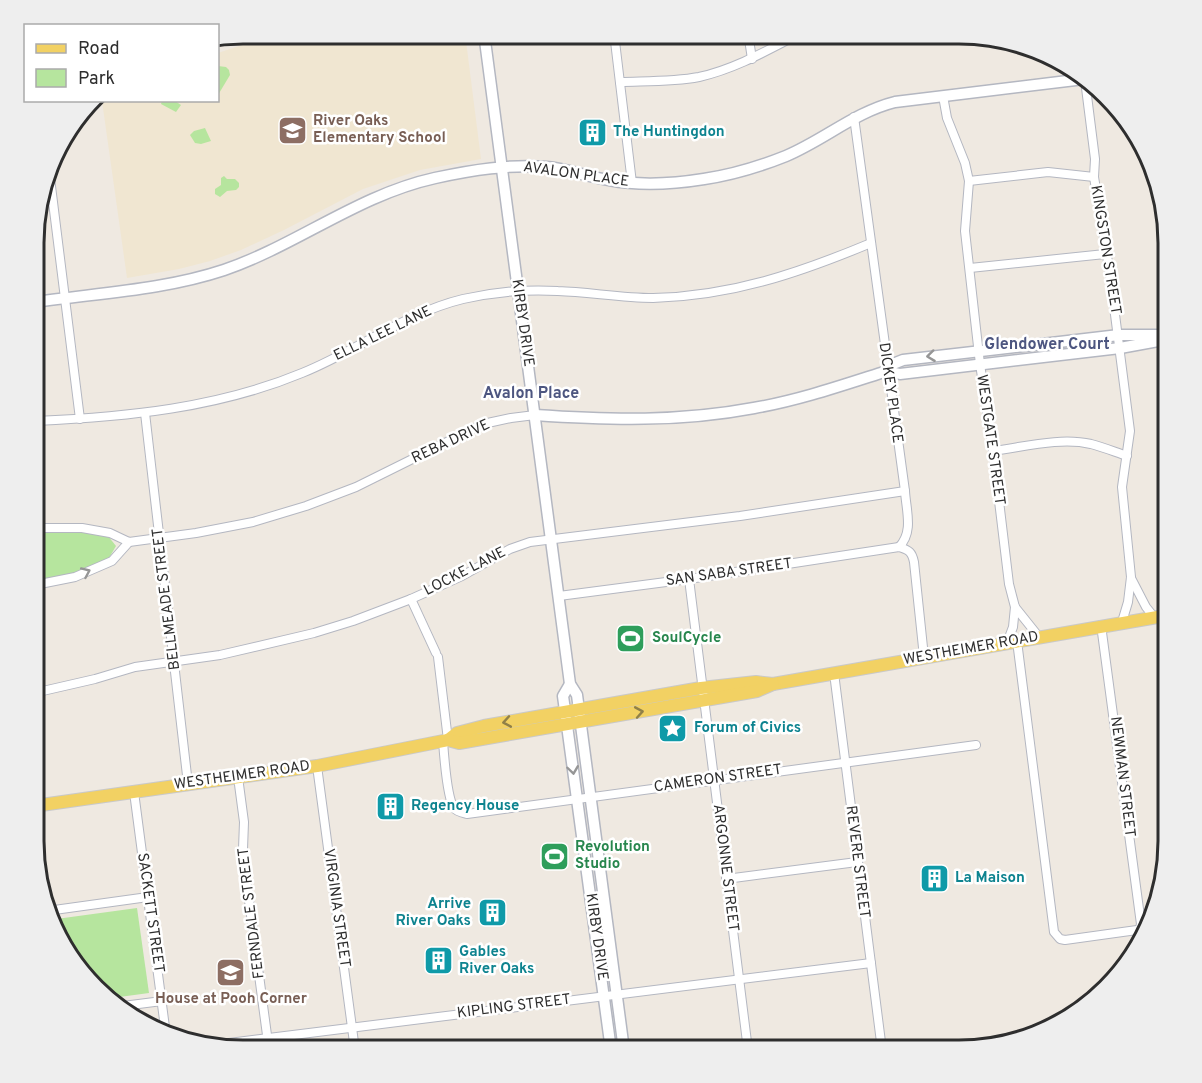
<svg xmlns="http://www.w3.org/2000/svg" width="1202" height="1083" font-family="Overpass,sans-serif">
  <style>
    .education { fill: #f0e6d1 }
    .green { fill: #b6e59e }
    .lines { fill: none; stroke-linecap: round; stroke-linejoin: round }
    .street-casing { stroke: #b4b7c1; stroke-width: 10 }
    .secondary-casing { stroke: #b4b7c1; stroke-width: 13 }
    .primary-casing { stroke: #c9c9c9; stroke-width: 14 }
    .street { stroke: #fff; stroke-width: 8 }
    .secondary { stroke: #fff; stroke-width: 10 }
    .primary { stroke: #f2d163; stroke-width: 12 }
    .oneway { stroke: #969696 }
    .oneway2 { stroke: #908048 }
    .labels { text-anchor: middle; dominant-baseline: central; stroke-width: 5; stroke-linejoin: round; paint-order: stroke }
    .education-label { font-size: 15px; font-weight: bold; fill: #785e54; stroke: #fff; text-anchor: start }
    .culture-label { font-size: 15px; font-weight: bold; fill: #0d838f; stroke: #fff; text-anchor: start }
    .street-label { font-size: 15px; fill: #2e2e2e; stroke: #fff }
    .leisure-label { font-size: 15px; font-weight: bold; fill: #27864d; stroke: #fff; text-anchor: start }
    .neighbourhood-label { font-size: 16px; font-weight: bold; fill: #4d5680; stroke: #fff }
    .rim { fill: none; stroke: #2e2e2e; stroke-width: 3 }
  </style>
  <rect width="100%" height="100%" fill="#efe9e1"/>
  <path class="education" d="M 278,33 L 465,33 L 481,159 L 420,170 L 363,189 L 284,230 L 241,250 L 210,261 L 179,269 L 127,278 L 102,101 L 218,100 L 218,53 Z"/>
  <g class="green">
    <path d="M 218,66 L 226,67 L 229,70 L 230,75 L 218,95 Z"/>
    <path d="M 162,101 L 175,101 L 181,105 L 176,112 L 161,104 Z"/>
    <path d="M 205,128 L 211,141 L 201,144 L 195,143 L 190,135 L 194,131 Z"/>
    <path d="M 224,176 L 227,179 L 235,179 L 239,183 L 239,187 L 236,190 L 227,191 L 220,197 L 215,194 L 215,189 L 221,185 L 221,178 Z"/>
    <path d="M 35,531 L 81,531 L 108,536 L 116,546 L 109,558 L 74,574 L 35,582 Z"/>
    <path d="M 137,908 L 149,993 L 112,998 L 85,979 L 49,920 Z"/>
  </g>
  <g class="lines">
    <defs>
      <g id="street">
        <path d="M 614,33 L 632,183"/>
        <path d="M 748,33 L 752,59"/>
        <path d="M 1085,80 L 1095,159 L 1094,177 L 1109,268 L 1130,431 L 1122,487 L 1131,577 L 1128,602 L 1122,622"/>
        <path d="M 620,82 C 646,81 673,82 699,77 C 735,69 768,50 801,33"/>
        <path d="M 943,96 L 947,118 L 965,163 L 969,181 L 965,231 L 980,364 L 993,451 L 1009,584 L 1015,607 L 1039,637"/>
        <path d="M 854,117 L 905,491 C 906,510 914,532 899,547"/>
        <path d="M 49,170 L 80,419"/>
        <path d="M 969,181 L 1048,172 L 1094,177"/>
        <path d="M 970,268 L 1105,254"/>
        <path d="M 145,413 L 188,784"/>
        <path d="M 36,421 C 126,417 218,408 302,373 C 357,351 405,313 463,299 C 494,292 526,289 558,291 C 589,292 621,298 653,298 C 732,296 799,273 871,243"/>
        <path d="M 993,451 C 1024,447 1060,437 1091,444 C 1103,447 1115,452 1127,456"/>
        <path d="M 35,528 L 82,528 L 110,533 L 129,542 L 196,533 L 253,522 L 306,506 L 356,487 L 483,424 L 511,418 L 535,415"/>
        <path d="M 1131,578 L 1146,607 L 1154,617"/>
        <path d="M 689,579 L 748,1050"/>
        <path d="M 35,585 L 75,577 L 112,561 L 129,542"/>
        <path d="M 559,596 L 689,579 L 899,547 C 909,550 912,552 914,562 L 924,657"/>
        <path d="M 411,599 L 436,653"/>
        <path d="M 1017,641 L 1054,932 L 1060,939 L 1065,940 L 1137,930 L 1140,928 L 1141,924 L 1101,625"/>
        <path d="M 1007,643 L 1013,627 L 1015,607"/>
        <path d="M 438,657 L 448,740"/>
        <path d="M 834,673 L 882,1050"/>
        <path d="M 34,693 L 95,679 L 135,667 L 220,655 L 314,633 L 353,621 L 411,599 L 462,576 L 510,549 L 530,542 L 740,516 L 905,491"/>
        <path d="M 443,741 C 444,755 447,798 454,808 C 457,812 463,813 467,814 L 976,745"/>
        <path d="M 317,766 L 355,1050"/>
        <path d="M 238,777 L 244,822 L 243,849 L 246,878 L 269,1050"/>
        <path d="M 134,792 L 166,1035"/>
        <path d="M 726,879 L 857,862"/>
        <path d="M 47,911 L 148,897"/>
        <path d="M 123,1006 L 162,1001"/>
        <path d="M 229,1043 L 871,963"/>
        <path d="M 956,1050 L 968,1048"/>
      </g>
      <g id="secondary">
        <path d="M 484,33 L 570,684 L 577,695 L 624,1050"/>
        <path d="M 218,39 L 230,35"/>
        <path d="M 36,302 C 98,293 164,290 224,270 C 297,245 358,195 435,178 C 472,170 509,164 547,167 C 568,169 588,177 609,180 C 640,186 673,184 704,179 C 731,175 761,166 786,156 C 824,140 855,112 895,102 L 1084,79"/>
        <path d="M 887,371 L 893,364 L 903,360 L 1119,335 L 1169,335"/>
        <path d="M 535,415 C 610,420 680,422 754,408 C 800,400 843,385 887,371 L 900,374 L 1120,348 L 1169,339"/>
        <path d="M 570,684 L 563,696 L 611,1050"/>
      </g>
      <g id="primary">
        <path d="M 448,740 L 457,733 L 484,726 L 701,688 L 756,682 L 773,684 L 1169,615"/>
        <path d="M 34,806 L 317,766 L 448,740 L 459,743 L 757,691 L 773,684"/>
      </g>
    </defs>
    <use href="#street" class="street-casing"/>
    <use href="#secondary" class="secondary-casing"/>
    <use href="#primary" class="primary-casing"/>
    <use href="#street" class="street"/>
    <use href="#secondary" class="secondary"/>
    <use href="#primary" class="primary"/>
  </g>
  <defs><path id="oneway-chevron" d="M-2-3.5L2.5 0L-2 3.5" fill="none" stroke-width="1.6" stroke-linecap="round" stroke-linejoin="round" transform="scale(1.5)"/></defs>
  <g class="oneway">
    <use href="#oneway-chevron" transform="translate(931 356) rotate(173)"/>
    <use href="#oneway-chevron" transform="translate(86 572) rotate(-24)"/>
    <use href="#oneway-chevron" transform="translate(573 770) rotate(82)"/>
  </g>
  <g class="oneway2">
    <use href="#oneway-chevron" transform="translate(639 712) rotate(-10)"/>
    <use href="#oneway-chevron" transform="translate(507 722) rotate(170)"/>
  </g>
  <defs>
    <symbol id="school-square" viewBox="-11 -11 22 22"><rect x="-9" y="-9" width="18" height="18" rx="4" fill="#8d6e63" stroke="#fff"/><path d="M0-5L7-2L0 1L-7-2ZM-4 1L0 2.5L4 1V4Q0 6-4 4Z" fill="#fff"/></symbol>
    <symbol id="building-square" viewBox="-11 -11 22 22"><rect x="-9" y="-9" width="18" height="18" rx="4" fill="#0f9aa8" stroke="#fff"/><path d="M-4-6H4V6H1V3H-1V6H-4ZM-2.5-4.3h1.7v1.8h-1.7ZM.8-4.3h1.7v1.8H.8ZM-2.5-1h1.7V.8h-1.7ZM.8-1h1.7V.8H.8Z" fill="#fff"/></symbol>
    <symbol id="stadium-square" viewBox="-11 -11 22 22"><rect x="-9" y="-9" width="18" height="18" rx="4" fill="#2e9e5b" stroke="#fff"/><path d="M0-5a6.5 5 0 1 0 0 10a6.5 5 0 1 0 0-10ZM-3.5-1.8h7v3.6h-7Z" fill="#fff"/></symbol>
    <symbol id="sight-square" viewBox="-11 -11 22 22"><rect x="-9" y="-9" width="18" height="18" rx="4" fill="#0f9aa8" stroke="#fff"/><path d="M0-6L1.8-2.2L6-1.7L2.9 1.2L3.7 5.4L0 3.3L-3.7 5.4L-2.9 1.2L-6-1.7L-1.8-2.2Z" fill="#fff"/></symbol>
  </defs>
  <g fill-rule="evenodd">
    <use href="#school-square" x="276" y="114" width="33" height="33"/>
    <use href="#building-square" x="576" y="116" width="33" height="33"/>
    <use href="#stadium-square" x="614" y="622" width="33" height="33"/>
    <use href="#sight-square" x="656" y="712" width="33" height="33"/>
    <use href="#building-square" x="374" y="790" width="33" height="33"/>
    <use href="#stadium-square" x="538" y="840" width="33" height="33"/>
    <use href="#building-square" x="918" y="862" width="33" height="33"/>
    <use href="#building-square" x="476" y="896" width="33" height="33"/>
    <use href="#building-square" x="422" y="944" width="33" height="33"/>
    <use href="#school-square" x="214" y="956" width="33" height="33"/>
  </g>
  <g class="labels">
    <g class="education-label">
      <text x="313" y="121">River Oaks<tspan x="313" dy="17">Elementary School</tspan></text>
      <text x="231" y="999" text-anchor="middle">House at Pooh Corner</text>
    </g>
    <g class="culture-label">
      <text x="613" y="132">The Huntingdon</text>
      <text x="694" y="728">Forum of Civics</text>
      <text x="411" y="806">Regency House</text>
      <text x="955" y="878">La Maison</text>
      <text x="471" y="904" text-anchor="end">Arrive<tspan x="471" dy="17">River Oaks</tspan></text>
      <text x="459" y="952">Gables<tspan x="459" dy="17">River Oaks</tspan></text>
    </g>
    <g class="street-label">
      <text transform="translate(576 175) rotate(8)">AVALON PLACE</text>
      <text transform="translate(1105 250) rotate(81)">KINGSTON STREET</text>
      <text transform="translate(522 323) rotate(82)">KIRBY DRIVE</text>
      <text transform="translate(383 334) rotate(-26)">ELLA LEE LANE</text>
      <text transform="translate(890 393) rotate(82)">DICKEY PLACE</text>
      <text transform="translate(990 440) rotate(82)">WESTGATE STREET</text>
      <text transform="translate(451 442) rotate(-25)">REBA DRIVE</text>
      <text transform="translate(465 572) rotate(-27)">LOCKE LANE</text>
      <text transform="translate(729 573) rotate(-8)">SAN SABA STREET</text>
      <text transform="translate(167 599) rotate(-97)">BELLMEADE STREET</text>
      <text transform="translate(971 649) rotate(-10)">WESTHEIMER ROAD</text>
      <text transform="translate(242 776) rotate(-8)">WESTHEIMER ROAD</text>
      <text transform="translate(1122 777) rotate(83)">NEWMAN STREET</text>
      <text transform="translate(718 779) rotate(-8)">CAMERON STREET</text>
      <text transform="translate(857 862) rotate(83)">REVERE STREET</text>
      <text transform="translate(725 868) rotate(83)">ARGONNE STREET</text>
      <text transform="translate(336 908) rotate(82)">VIRGINIA STREET</text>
      <text transform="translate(150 913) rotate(82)">SACKETT STREET</text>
      <text transform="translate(252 913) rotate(-97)">FERNDALE STREET</text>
      <text transform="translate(596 937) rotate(82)">KIRBY DRIVE</text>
      <text transform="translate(514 1007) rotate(-7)">KIPLING STREET</text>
    </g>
    <g class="leisure-label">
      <text x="652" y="638">SoulCycle</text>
      <text x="575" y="847">Revolution<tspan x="575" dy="17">Studio</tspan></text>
    </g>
    <g class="neighbourhood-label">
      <text x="1047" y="345">Glendower Court</text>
      <text x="531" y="394">Avalon Place</text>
    </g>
  </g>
  <path d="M0 0H1202V1083H0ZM243 44H959A199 199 0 0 1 1158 243V841A199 199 0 0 1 959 1040H243A199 199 0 0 1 44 841V243A199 199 0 0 1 243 44Z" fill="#eee" fill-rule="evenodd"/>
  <path class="rim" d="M243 44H959A199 199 0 0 1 1158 243V841A199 199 0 0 1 959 1040H243A199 199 0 0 1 44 841V243A199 199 0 0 1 243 44Z"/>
  <rect x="24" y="24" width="195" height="78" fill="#ffffff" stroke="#ababab" stroke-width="1.5"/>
  <rect x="36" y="44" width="30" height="9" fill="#f2d163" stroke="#ababab" stroke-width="1.5"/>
  <text x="78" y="54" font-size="18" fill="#2e2e2e">Road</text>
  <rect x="36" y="69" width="30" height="18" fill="#b6e59e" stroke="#ababab" stroke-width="1.5"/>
  <text x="78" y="84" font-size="18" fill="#2e2e2e">Park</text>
</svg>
